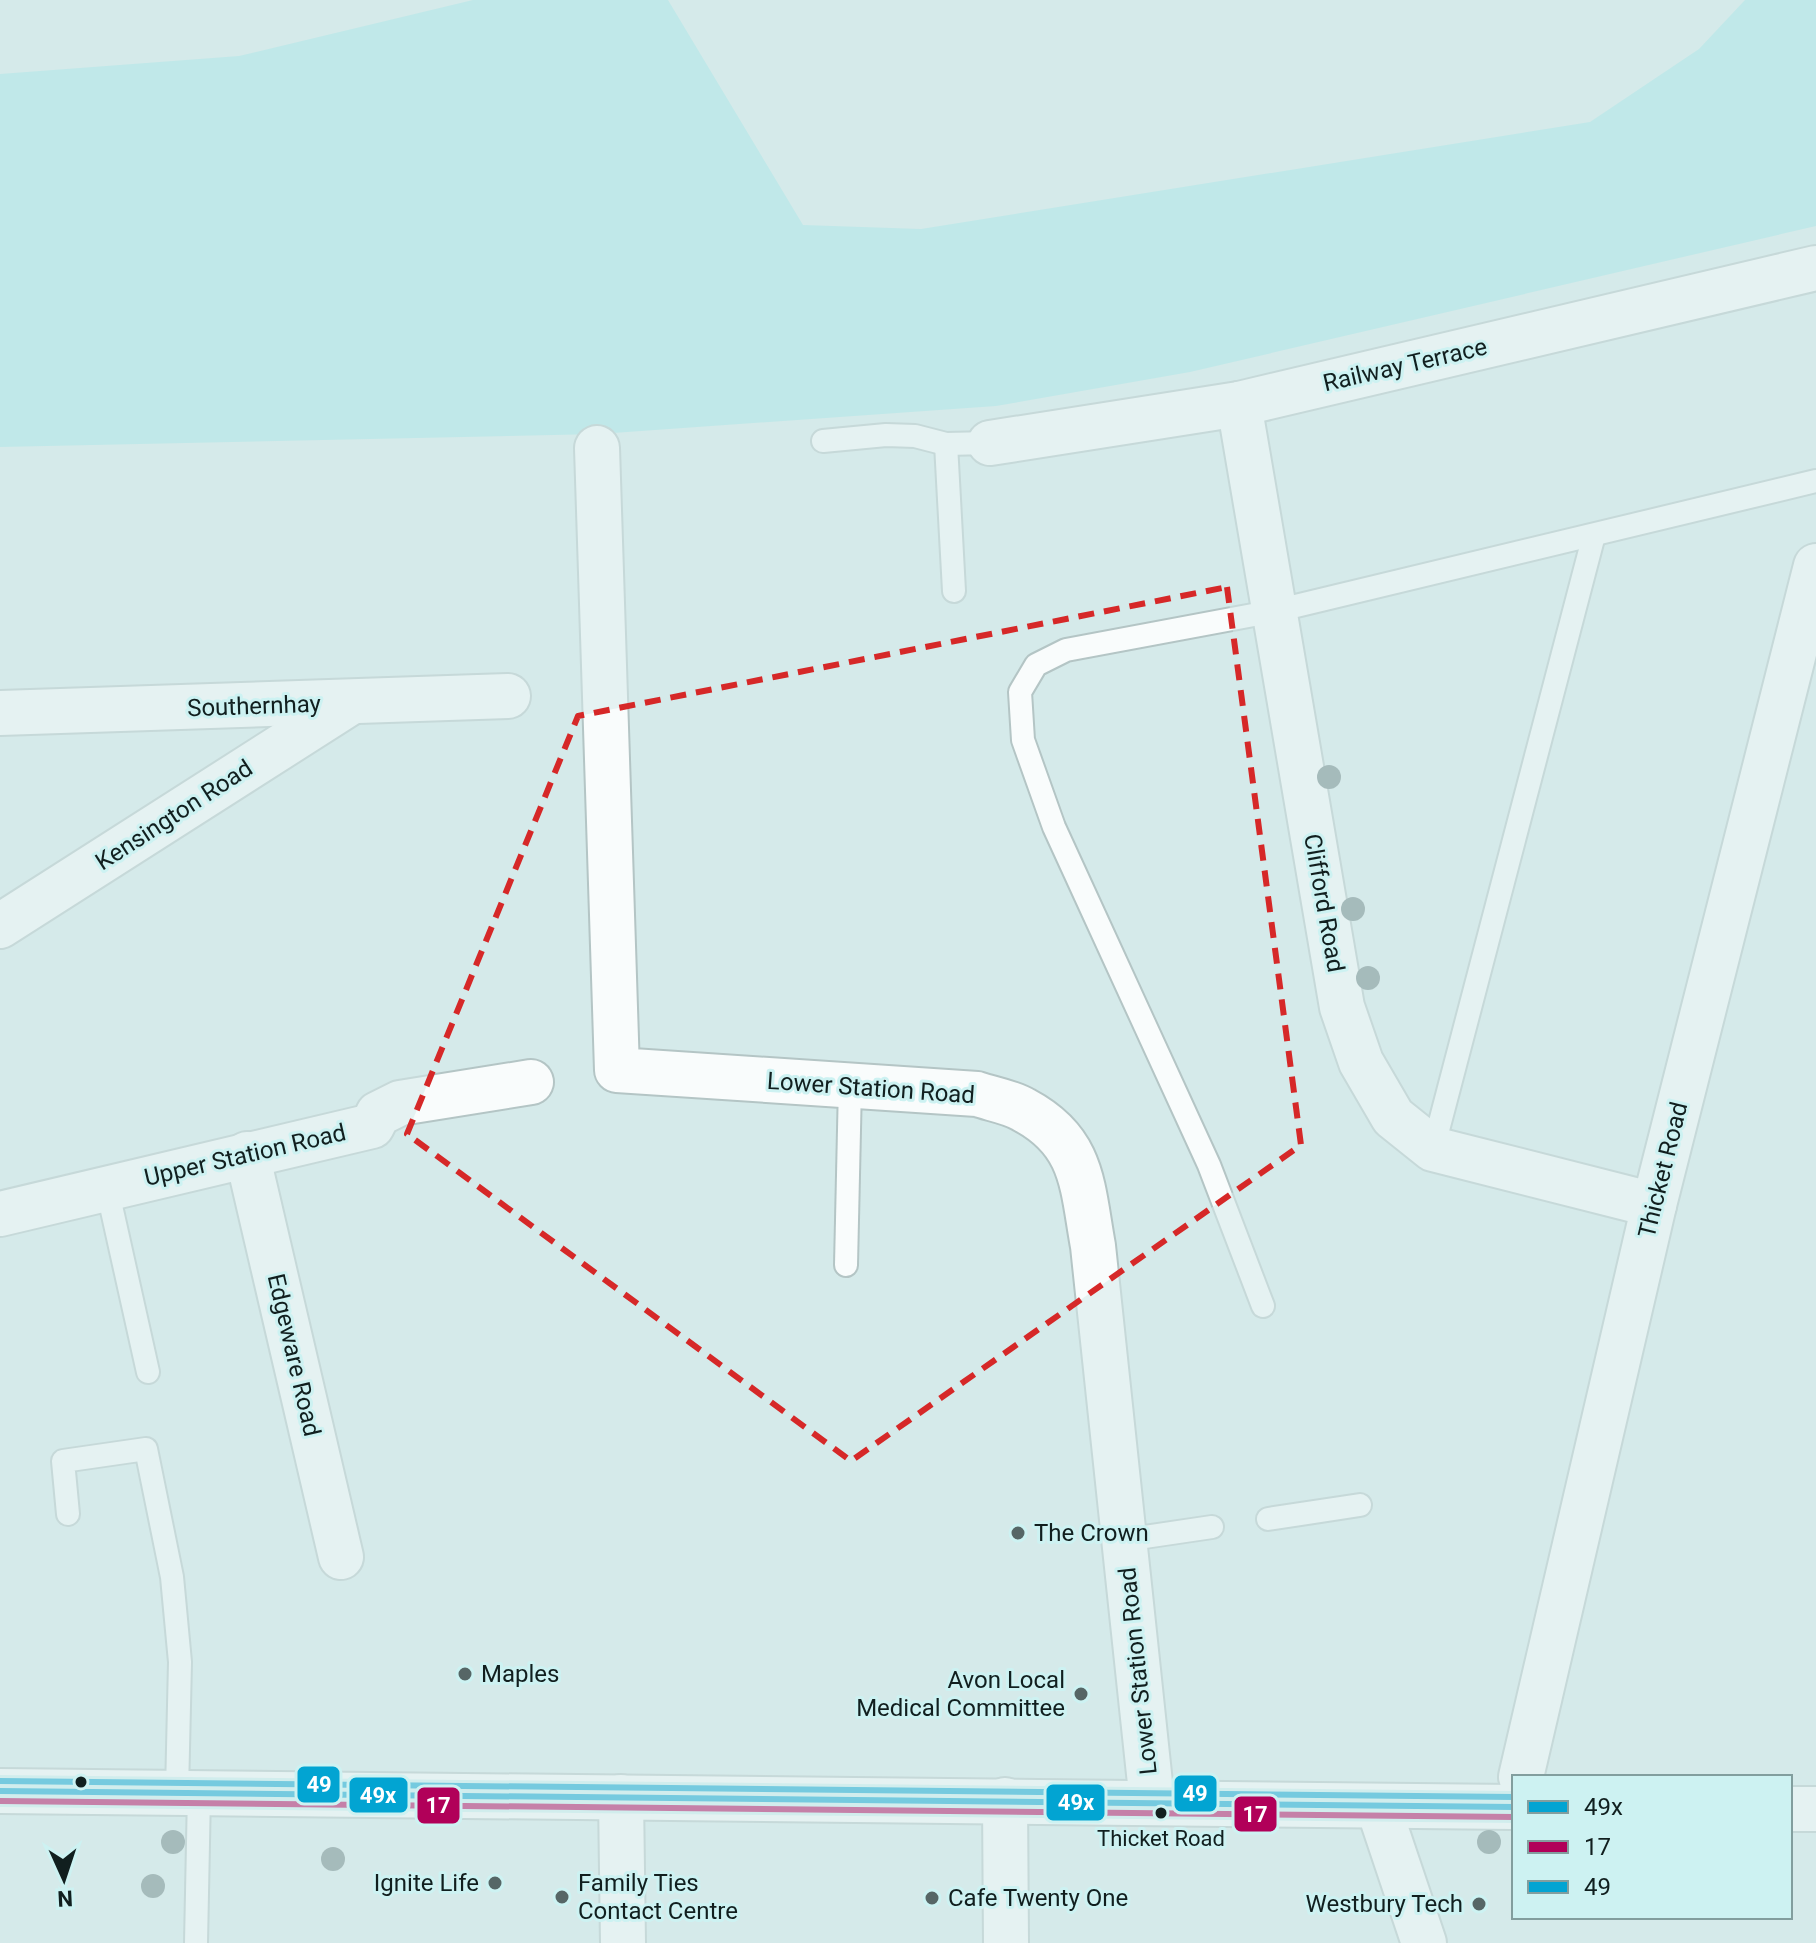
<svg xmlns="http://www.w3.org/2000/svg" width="1816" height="1943" font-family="Roboto,sans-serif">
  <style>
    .green { fill: #a7e7e8 }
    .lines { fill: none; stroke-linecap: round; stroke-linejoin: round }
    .service-casing { stroke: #b4c5c5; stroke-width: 26 }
    .minor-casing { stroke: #b4c5c5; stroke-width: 48 }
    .secondary-casing { stroke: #b4c5c5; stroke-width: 48 }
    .service { stroke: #f9fcfc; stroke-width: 22 }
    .minor { stroke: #f9fcfc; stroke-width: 44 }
    .secondary { stroke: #f9fcfc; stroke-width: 44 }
    .bus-1-casing { stroke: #cdf2f2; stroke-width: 12 }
    .bus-2-casing { stroke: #cdf2f2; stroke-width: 12 }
    .bus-3-casing { stroke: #cdf2f2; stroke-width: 12 }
    .bus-1 { stroke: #02a4d2; stroke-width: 6 }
    .bus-2 { stroke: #b10059; stroke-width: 6 }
    .bus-3 { stroke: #02a4d2; stroke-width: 6 }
    .tree { fill: #6c8384 }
    .marked { fill: none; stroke: #d62828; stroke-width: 6; stroke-dasharray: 16 10; stroke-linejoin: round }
    .poi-dot { fill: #566666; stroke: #cdf2f2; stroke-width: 3 }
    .bus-dot { fill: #111f1f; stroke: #cdf2f2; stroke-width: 3 }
    .labels { text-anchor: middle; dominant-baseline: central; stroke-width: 6; stroke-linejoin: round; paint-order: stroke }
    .bus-label { font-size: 22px; fill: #111f1f; stroke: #cdf2f2 }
    .street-label { font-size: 24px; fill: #111f1f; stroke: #cdf2f2 }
    .poi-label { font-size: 24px; fill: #111f1f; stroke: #cdf2f2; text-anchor: start }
    .line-badge { stroke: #cdf2f2; stroke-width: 3 }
    .badge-label { font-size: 22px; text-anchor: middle; font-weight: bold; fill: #fff }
  </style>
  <rect width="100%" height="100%" fill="#d5eaea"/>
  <path class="green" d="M 473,0 L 668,0 L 803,225 L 921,229 L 1590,122 L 1699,49 L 1745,0 L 1816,0 L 1816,226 L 1190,372 L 996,406 L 599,434 L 0,447 L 0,74 L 239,56 Z"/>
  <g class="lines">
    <defs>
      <g id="service">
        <path d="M 823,441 L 886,435 L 915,436 L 946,444 L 990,443"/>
        <path d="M 946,444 L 954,591"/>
        <path d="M 1433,1149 L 1594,535"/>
        <path d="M 107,1188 L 148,1372"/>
        <path d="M 846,1265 L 850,1085"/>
        <path d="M 1263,1306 L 1209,1165 L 1054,827 L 1023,740 L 1020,692 L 1036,665 L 1066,650 L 1275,611 L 1816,481"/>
        <path d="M 68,1514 L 63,1461 L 146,1449 L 172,1577 L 180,1662 L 177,1792"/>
        <path d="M 1268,1519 L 1360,1505"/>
        <path d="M 1124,1540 L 1212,1527"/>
        <path d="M 196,1943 L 199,1793"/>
      </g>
      <g id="minor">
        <path d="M 1239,404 L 1342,1007 L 1361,1062 L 1393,1117 L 1433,1149 L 1654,1205"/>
        <path d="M 990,443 L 1239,404 L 1816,268"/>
        <path d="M 597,448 L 617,1070 L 977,1094 C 992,1099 1011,1102 1024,1110 C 1084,1142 1082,1186 1093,1246 L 1152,1802"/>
        <path d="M 0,713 L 508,696"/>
        <path d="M 0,926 L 348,704"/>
        <path d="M 247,1154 L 341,1557"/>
        <path d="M 0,1214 L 372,1126 L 378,1114 L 400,1103 L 531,1082"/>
        <path d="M 1521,1777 L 1654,1205 L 1816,566"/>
        <path d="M 621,1797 L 623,1943"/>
        <path d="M 1005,1800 L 1006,1943"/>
        <path d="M 1378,1806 L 1424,1943"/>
      </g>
      <g id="secondary">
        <path d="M 0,1791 L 1514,1807"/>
        <path d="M 1790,1809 L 1816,1809"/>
      </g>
    </defs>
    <use href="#service" class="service-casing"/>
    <use href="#minor" class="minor-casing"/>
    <use href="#secondary" class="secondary-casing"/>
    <use href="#service" class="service"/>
    <use href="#minor" class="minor"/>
    <use href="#secondary" class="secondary"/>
    <defs>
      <path id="bus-1" d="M 0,1791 L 1514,1807"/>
      <path id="bus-2" d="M 0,1801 L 1514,1817"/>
      <path id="bus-3" d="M 0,1781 L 1514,1797"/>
    </defs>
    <use href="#bus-1" class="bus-1-casing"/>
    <use href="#bus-2" class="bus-2-casing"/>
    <use href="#bus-3" class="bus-3-casing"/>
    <use href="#bus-1" class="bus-1"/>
    <use href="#bus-2" class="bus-2"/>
    <use href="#bus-3" class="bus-3"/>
  </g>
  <g class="tree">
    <circle cx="1329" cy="777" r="12"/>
    <circle cx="1353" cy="909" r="12"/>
    <circle cx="1368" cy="978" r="12"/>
    <circle cx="173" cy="1842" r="12"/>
    <circle cx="1489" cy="1842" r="12"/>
    <circle cx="333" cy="1859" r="12"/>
    <circle cx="153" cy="1886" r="12"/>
  </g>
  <path d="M0 0H1816V1943H0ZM 1227,587 L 1301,1145 L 851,1461 L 407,1134 L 578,716 Z" fill="#d5eaea" fill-opacity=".55" fill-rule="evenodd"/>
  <path class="marked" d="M 1227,587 L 1301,1145 L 851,1461 L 407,1134 L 578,716 Z"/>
  <g class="poi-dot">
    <circle cx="1018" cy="1533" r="8"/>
    <circle cx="465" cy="1674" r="8"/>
    <circle cx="1081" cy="1694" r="8"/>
    <circle cx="495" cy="1883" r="8"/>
    <circle cx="562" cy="1897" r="8"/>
    <circle cx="932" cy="1898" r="8"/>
    <circle cx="1479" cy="1904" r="8"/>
  </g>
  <g class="bus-dot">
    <circle cx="81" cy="1782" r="7"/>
    <circle cx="1161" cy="1813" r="7"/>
  </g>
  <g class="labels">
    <g class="bus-label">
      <text x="1161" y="1838">Thicket Road</text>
    </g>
    <g class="street-label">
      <text transform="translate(1405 365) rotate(-13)">Railway Terrace</text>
      <text transform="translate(254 706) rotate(-2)">Southernhay</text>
      <text transform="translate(174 815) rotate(-33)">Kensington Road</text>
      <text transform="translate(1324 903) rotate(80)">Clifford Road</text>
      <text transform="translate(871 1088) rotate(4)">Lower Station Road</text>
      <text transform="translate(245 1155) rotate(-13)">Upper Station Road</text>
      <text transform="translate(1663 1170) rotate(-76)">Thicket Road</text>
      <text transform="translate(294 1355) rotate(77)">Edgeware Road</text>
      <text transform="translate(1138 1671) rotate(-96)">Lower Station Road</text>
    </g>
    <g class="poi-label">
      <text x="1034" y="1533">The Crown</text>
      <text x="481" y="1674">Maples</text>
      <text x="1065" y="1680" text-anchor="end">Avon Local<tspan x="1065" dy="28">Medical Committee</tspan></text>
      <text x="479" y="1883" text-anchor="end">Ignite Life</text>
      <text x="578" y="1883">Family Ties<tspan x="578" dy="28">Contact Centre</tspan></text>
      <text x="948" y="1898">Cafe Twenty One</text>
      <text x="1463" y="1904" text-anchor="end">Westbury Tech</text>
    </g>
  </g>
  <g class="line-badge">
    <rect x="296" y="1765" width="45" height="39" rx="8" fill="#02a4d2"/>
    <rect x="1173" y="1774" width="45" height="39" rx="8" fill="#02a4d2"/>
    <rect x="348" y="1776" width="61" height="38" rx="8" fill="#02a4d2"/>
    <rect x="1045" y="1783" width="61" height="39" rx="8" fill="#02a4d2"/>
    <rect x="416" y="1786" width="45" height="39" rx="8" fill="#b10059"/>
    <rect x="1233" y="1795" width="45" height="38" rx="8" fill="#b10059"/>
  </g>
  <g class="badge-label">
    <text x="319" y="1792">49</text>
    <text x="1195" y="1801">49</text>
    <text x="378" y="1803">49x</text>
    <text x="1076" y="1810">49x</text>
    <text x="438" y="1813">17</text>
    <text x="1255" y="1822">17</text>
  </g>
  <rect x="1512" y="1775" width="280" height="144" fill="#cdf2f2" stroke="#829e9e" stroke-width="2"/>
  <rect x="1528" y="1801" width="40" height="12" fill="#02a4d2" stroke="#829e9e" stroke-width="2"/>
  <text x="1584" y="1815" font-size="24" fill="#111f1f">49x</text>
  <rect x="1528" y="1841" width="40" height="12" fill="#b10059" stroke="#829e9e" stroke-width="2"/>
  <text x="1584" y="1855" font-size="24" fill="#111f1f">17</text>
  <rect x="1528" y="1881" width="40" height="12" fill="#02a4d2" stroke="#829e9e" stroke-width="2"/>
  <text x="1584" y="1895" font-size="24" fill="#111f1f">49</text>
  <g transform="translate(64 1879) rotate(177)" stroke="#cdf2f2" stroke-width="6" paint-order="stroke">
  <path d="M0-6L14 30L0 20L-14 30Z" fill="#111f1f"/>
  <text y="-12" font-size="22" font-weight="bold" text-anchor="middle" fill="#111f1f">N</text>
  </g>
</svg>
